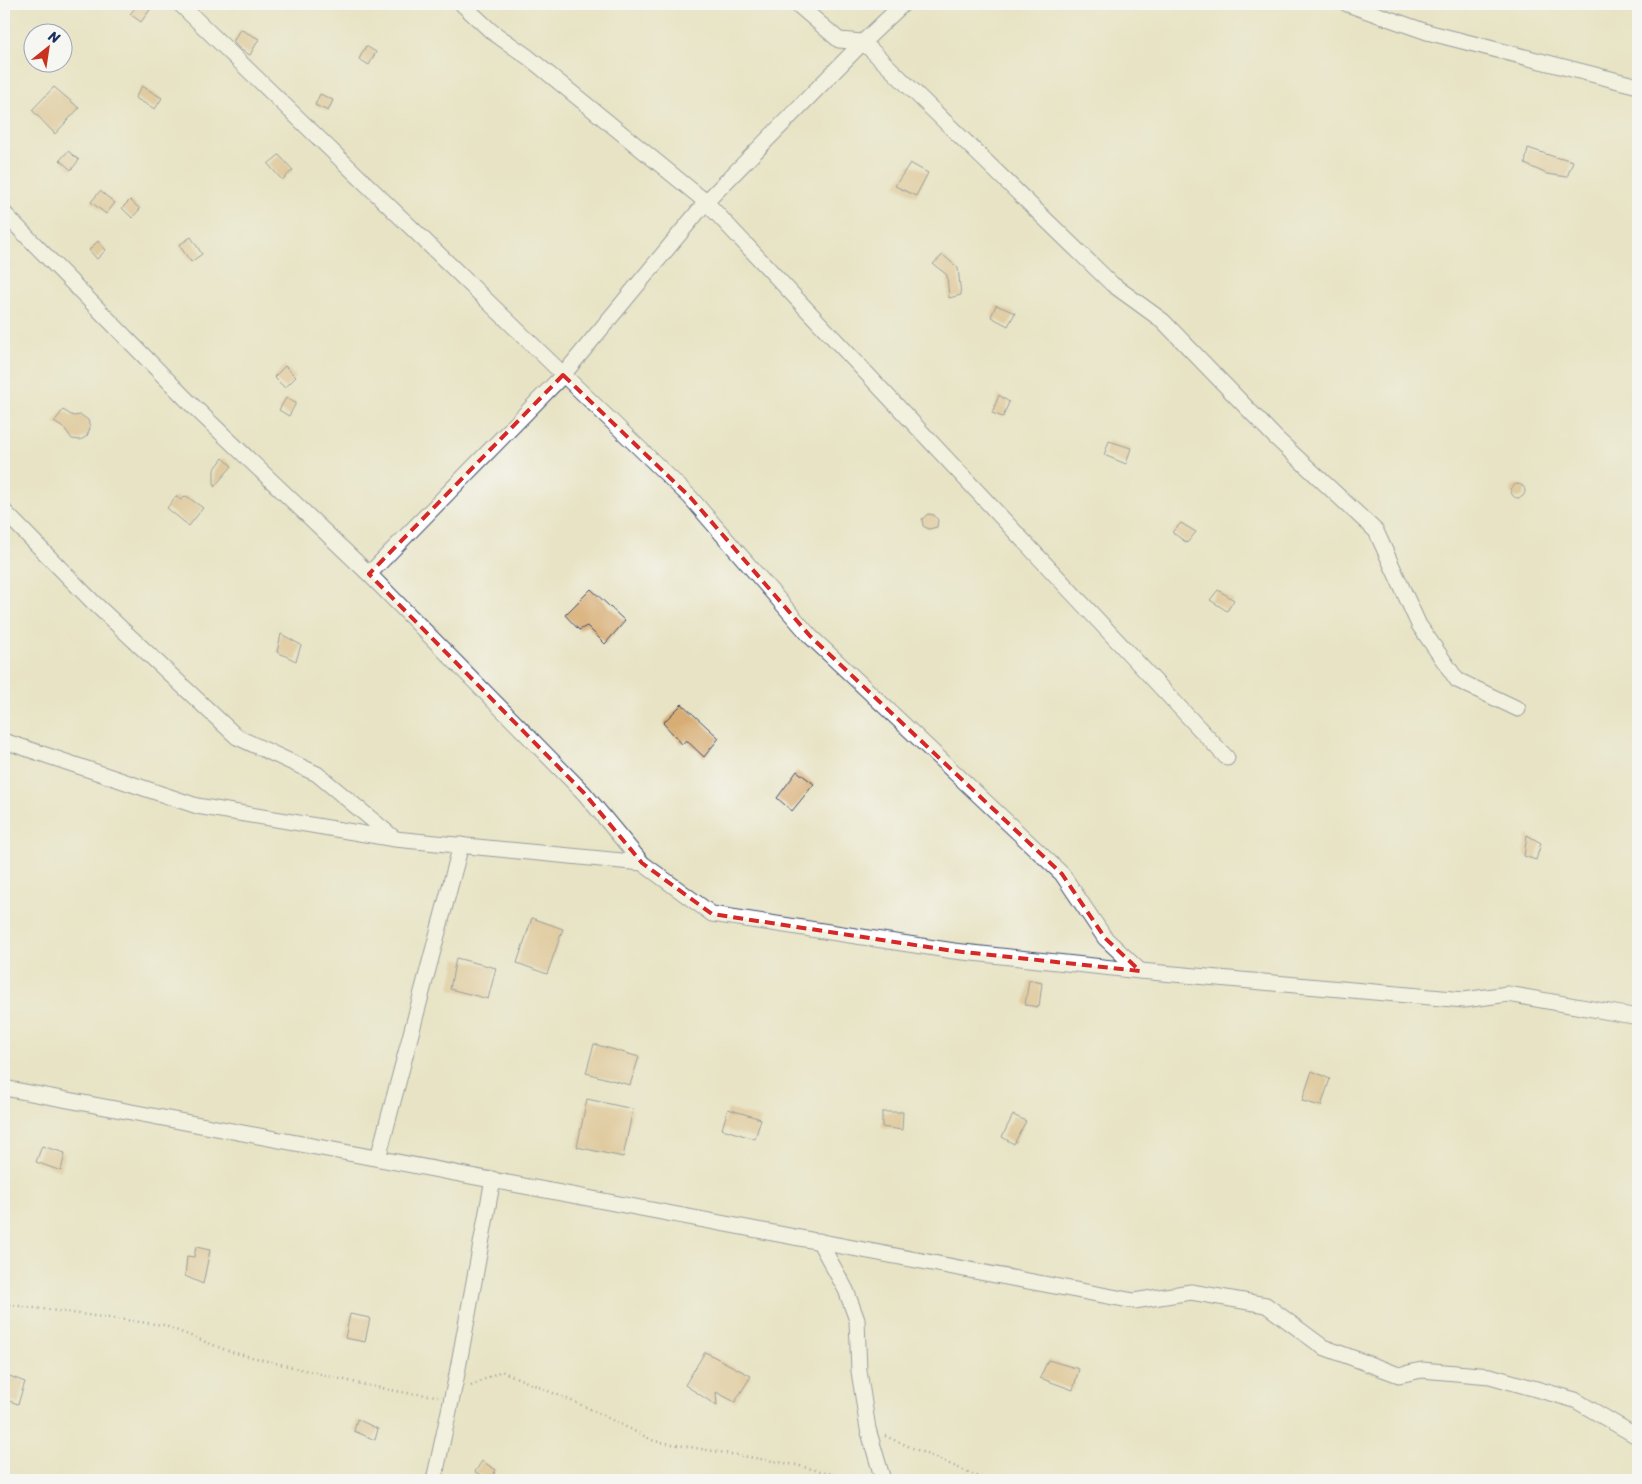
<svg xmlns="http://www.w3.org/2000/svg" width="1642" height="1484" font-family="Sriracha,sans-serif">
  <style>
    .building { fill: #d8ad75 }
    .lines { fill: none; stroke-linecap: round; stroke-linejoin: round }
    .street-casing { stroke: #3a4a6d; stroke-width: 17 }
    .path { stroke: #3a4a6d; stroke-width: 2.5; stroke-dasharray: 1 4; stroke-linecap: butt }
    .street { stroke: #fff; stroke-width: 15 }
    .marked { fill: none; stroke: #d62828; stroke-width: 4; stroke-dasharray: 10 6; stroke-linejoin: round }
  </style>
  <rect width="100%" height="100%" fill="#f6f6f2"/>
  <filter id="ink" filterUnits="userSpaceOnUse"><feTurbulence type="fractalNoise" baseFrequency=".02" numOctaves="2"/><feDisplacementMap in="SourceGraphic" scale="10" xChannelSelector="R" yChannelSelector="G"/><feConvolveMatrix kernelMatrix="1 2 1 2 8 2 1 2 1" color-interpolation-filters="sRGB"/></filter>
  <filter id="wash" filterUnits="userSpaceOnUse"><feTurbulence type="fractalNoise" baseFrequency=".0096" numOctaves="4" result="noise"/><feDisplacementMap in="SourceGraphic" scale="20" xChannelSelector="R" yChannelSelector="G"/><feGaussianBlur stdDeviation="1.12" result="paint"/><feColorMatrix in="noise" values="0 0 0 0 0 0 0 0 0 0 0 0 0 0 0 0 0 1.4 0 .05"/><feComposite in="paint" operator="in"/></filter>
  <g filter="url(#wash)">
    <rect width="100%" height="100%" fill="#e8e3c4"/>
    <g id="blocks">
      <g class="building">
        <path d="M 138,4 L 154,4 L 141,22 L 130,14 Z"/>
        <path d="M 240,29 L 259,39 L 250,55 L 241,50 L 233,42 Z"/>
        <path d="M 366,46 L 376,52 L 369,65 L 359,59 Z"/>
        <path d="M 142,86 L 162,98 L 155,109 L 135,98 Z"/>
        <path d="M 54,87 L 79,108 L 55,134 L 32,110 Z"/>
        <path d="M 320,94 L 333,100 L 328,111 L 315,105 Z"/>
        <path d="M 1528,148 L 1561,159 L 1562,158 L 1573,161 L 1567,177 L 1547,174 L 1525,164 Z"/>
        <path d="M 68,151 L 79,160 L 71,170 L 60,160 Z"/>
        <path d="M 279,155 L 293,170 L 282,180 L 268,164 Z"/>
        <path d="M 910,163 L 928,173 L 916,196 L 895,186 Z"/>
        <path d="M 100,191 L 115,203 L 106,214 L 91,202 Z"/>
        <path d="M 130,200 L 140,209 L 132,218 L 122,208 Z"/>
        <path d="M 191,237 L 202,254 L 191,262 L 179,245 Z"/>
        <path d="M 98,241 L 106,250 L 97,259 L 89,250 Z"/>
        <path d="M 943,255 L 958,268 L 961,295 L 949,298 L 947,275 L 933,264 Z"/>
        <path d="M 996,305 L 1015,313 L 1008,326 L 991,317 Z"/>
        <path d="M 285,366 L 296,377 L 285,388 L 274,377 Z"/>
        <path d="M 999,395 L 1009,402 L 1003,417 L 992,413 Z"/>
        <path d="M 286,398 L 296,403 L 289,416 L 279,410 Z"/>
        <path d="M 63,410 L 73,416 L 81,415 L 88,420 L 90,428 L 87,436 L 84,438 L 80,440 L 72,439 L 65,429 L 54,422 Z"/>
        <path d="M 1109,441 L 1131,448 L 1126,464 L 1104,455 Z"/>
        <path d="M 223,458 L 232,466 L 214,487 L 214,470 Z"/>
        <circle cx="1518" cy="491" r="7"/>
        <path d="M 176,496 L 181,500 L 185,496 L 188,497 L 203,508 L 189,526 L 167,508 Z"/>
        <path d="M 928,514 L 934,515 L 938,520 L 937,527 L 929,529 L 923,526 L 922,519 Z"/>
        <path d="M 1181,523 L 1196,532 L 1187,543 L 1172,532 Z"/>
        <path d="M 591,589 L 625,621 L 605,644 L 587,626 L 579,630 L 565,615 Z"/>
        <path d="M 1218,590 L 1234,600 L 1227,611 L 1210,600 Z"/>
        <path d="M 281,634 L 301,645 L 296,661 L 277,652 Z"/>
        <path d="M 682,704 L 719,738 L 704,757 L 686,740 L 682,744 L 663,723 Z"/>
        <path d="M 797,771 L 814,784 L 792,811 L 777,798 Z"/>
        <path d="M 1527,835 L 1541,843 L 1536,860 L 1524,856 Z"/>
        <path d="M 532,918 L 563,929 L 547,974 L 517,963 Z"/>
        <path d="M 456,958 L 496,968 L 488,999 L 450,989 Z"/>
        <path d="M 1029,980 L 1042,983 L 1039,1007 L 1025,1005 Z"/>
        <path d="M 594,1044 L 639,1057 L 630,1085 L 586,1073 Z"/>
        <path d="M 1312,1071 L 1330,1079 L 1321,1106 L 1302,1101 Z"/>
        <path d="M 587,1099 L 633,1109 L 623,1157 L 577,1147 Z"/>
        <path d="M 728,1109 L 761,1119 L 755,1139 L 722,1129 Z"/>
        <path d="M 882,1112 L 903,1112 L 902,1130 L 882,1127 Z"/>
        <path d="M 1013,1115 L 1026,1121 L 1014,1144 L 1002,1137 Z"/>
        <path d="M 42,1146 L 65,1153 L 61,1171 L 36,1162 Z"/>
        <path d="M 196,1247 L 210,1250 L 203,1284 L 185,1276 L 187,1256 L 194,1257 Z"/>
        <path d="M 350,1314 L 370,1318 L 365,1342 L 345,1338 Z"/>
        <path d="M 705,1352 L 751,1376 L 735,1402 L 716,1392 L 717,1406 L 685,1385 Z"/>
        <path d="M 1048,1360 L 1079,1369 L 1073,1390 L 1040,1378 Z"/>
        <path d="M 7,1375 L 25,1382 L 18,1404 L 4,1399 L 4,1385 Z"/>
        <path d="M 357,1419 L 378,1429 L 375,1440 L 354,1431 Z"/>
        <path d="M 482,1461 L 496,1470 L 490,1480 L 475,1472 Z"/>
      </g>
    </g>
  </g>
  <g filter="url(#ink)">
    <use href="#blocks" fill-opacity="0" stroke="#3a4a6d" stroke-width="1"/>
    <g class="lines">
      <defs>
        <g id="street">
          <path d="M 180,4 L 690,497 L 810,636 L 1062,874 L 1105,938 L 1140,971"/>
          <path d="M 462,4 L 491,31 L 528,57 L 706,202 L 1227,758"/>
          <path d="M 797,4 L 839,40 L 863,42 L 1112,284 L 1163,321 L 1276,438 L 1376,531 L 1419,625 L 1457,680 L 1518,709"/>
          <path d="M 1347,4 L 1427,32 L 1638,86"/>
          <path d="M 4,213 L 191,404 L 369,574 L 584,793 L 642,863"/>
          <path d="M 4,511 L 92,601 L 237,737 L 317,774 L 394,838"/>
          <path d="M 369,574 L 563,375 L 706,202 L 863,42 L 903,4"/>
          <path d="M 4,741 L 197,806 L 395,839 L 642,863 L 712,914 L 954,951 L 1140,971 L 1464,1000 L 1508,994 L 1638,1017"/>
          <path d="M 4,1088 L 1134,1301 L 1191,1292 L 1266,1305 L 1323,1347 L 1399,1375 L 1422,1370 L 1490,1376 L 1575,1400 L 1638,1437"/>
          <path d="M 378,1158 L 461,845"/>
          <path d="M 819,1241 L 846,1290 L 857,1320 L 859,1371 L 868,1429 L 883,1480"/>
          <path d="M 434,1480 L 456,1379 L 493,1179"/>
        </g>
      </defs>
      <use href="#street" class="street-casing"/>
      <g class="path">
        <path d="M 4,1304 L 163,1325 L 231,1352 L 361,1384 L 407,1393 L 438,1396"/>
        <path d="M 471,1386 L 501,1371 L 586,1407 L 654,1441 L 796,1465 L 856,1480"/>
        <path d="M 885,1436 L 986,1480"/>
      </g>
      <use href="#street" class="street"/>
    </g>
  </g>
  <path d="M0 0H1642V1484H0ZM 563,375 L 690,497 L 810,636 L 1062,874 L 1105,938 L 1140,971 L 954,951 L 712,914 L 642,863 L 584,793 L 369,574 Z" fill="#e8e3c4" fill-opacity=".55" fill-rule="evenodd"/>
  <path class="marked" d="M 563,375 L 690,497 L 810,636 L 1062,874 L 1105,938 L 1140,971 L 954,951 L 712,914 L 642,863 L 584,793 L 369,574 Z"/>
  <rect width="1642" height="1484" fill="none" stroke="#f6f6f2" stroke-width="20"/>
  <g transform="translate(48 48) rotate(30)"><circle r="24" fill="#f6f6f2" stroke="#9ea6b7"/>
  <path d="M0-4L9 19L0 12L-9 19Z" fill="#c8321e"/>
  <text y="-8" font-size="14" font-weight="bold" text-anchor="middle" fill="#1b2f5e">N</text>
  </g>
</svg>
